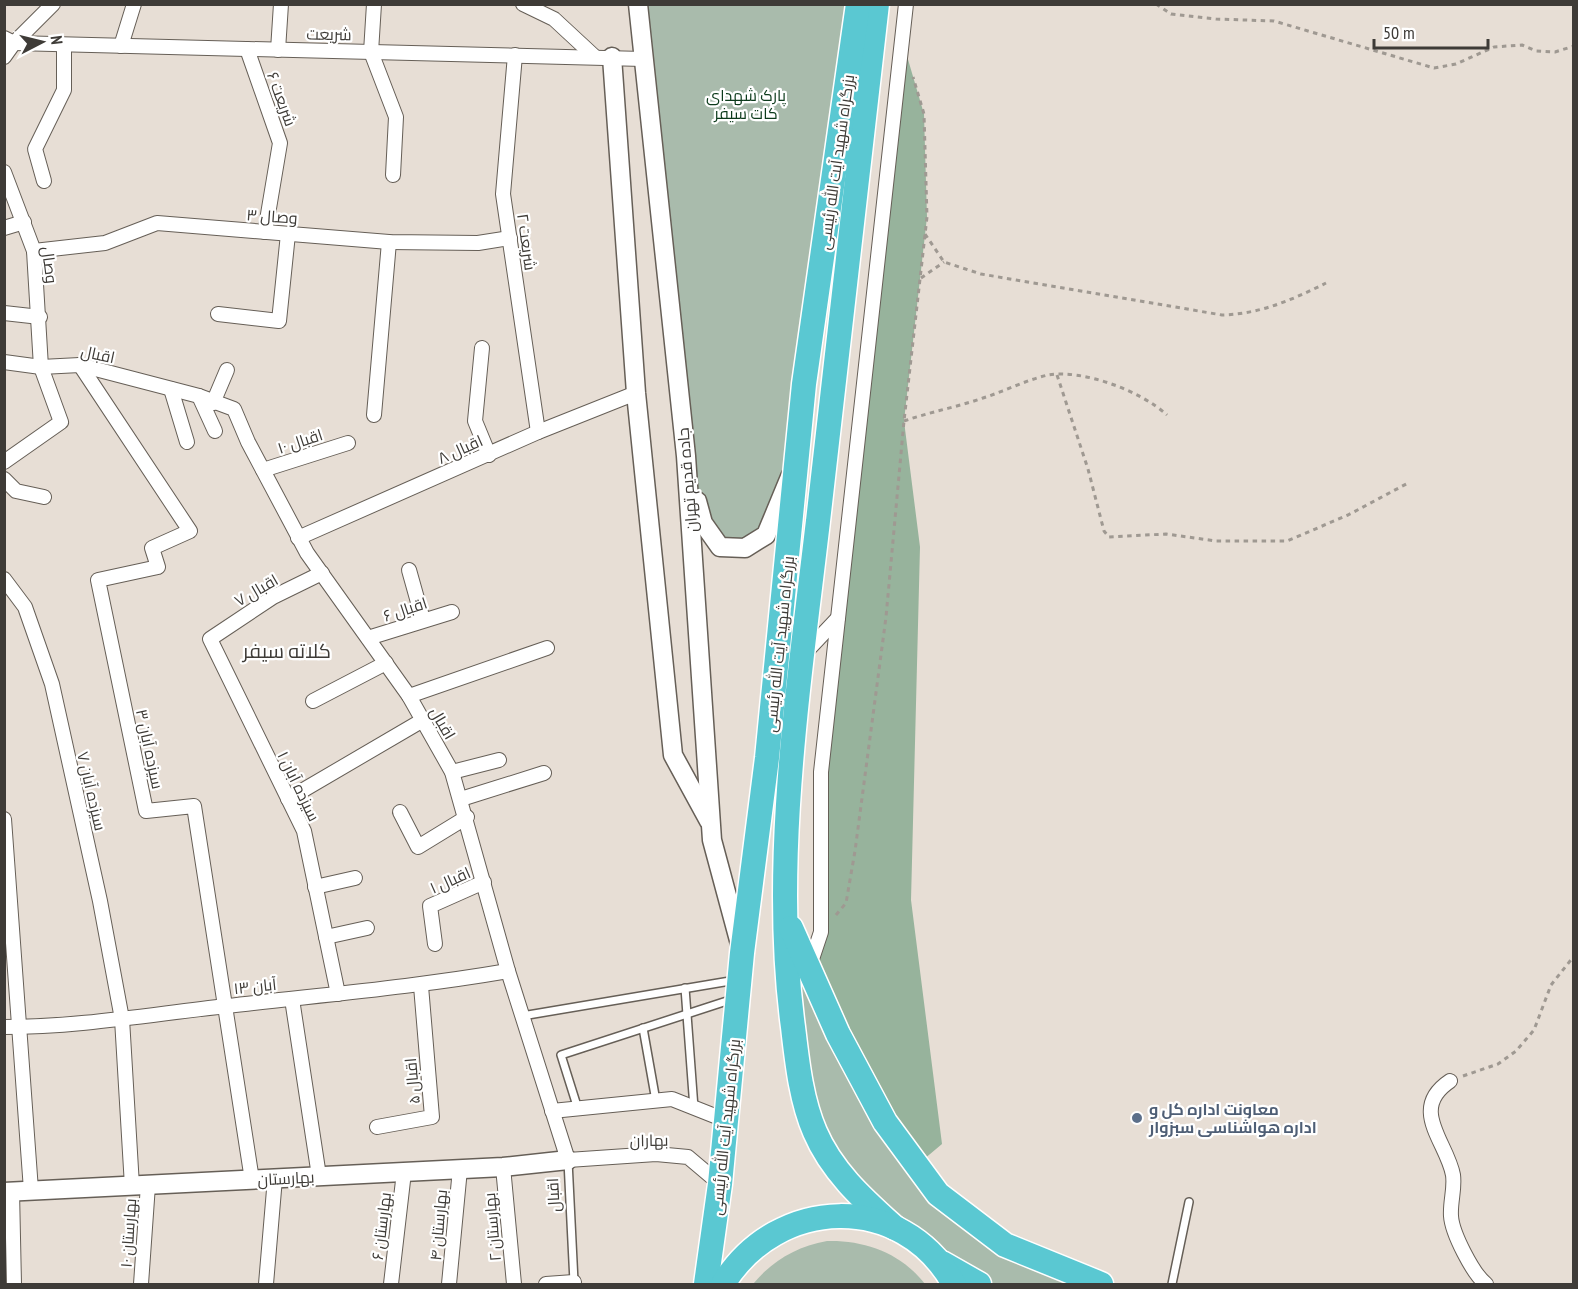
<svg xmlns="http://www.w3.org/2000/svg" width="1578" height="1289" font-family="'PT Sans Narrow',Cairo,sans-serif">
  <style>
    .green { fill: #a9bbac }
    .forest { fill: #97b39c }
    .lines { fill: none; stroke-linecap: round; stroke-linejoin: round }
    .lane-casing { stroke: #665f57; stroke-width: 10 }
    .street-casing { stroke: #665f57; stroke-width: 16 }
    .secondary-casing { stroke: #665f57; stroke-width: 21 }
    .highway-casing { stroke: #fff; stroke-width: 27 }
    .path { stroke: #9f9992; stroke-width: 3; stroke-dasharray: 4.5 4.5; stroke-linecap: butt }
    .lane { stroke: #fff; stroke-width: 7 }
    .street { stroke: #fff; stroke-width: 14 }
    .secondary { stroke: #fff; stroke-width: 18 }
    .highway { stroke: #5ac8d2; stroke-width: 24 }
    .service-dot { fill: #5c6f8a; stroke: #fff; stroke-width: 2 }
    .labels { text-anchor: middle; dominant-baseline: central; stroke-width: 4.5; stroke-linejoin: round; paint-order: stroke }
    .street-label { font-size: 16px; fill: #3e3b37; stroke: #fff }
    .park-label { font-size: 16px; fill: #0c3b1b; stroke: #fff }
    .service-label { font-size: 16px; font-weight: bold; fill: #4e5e75; stroke: #fff; text-anchor: start }
    .quarter-label { font-size: 20px; fill: #3e3b37; stroke: #fff }
  </style>
  <rect width="100%" height="100%" fill="#e7ded5"/>
  <g class="green">
    <path d="M 638,5 L 858,5 L 797,460 L 766,535 L 720,547 L 703,523 L 686,456 Z"/>
    <path d="M 786,937 L 938,1194 L 1005,1245 L 1103,1284 L 979,1284 L 938,1261 L 815,1132 Z"/>
    <path d="M 827,1241 C 865,1240 901,1253 925,1284 L 753,1284 C 773,1260 796,1247 827,1241 Z"/>
  </g>
  <path class="forest" d="M 902,39 L 924,114 L 927,217 L 904,421 L 920,547 L 911,900 L 942,1144 L 917,1165 L 809,968 L 821,932 L 821,772 Z"/>
  <g class="lines">
    <defs>
      <g id="lane">
        <path d="M 685,988 L 694,1108"/>
        <path d="M 522,1016 L 736,980"/>
        <path d="M 643,1028 L 656,1101"/>
        <path d="M 578,1109 L 561,1055 L 733,999"/>
        <path d="M 568,1161 L 574,1282"/>
        <path d="M 1172,1284 L 1189,1202"/>
      </g>
      <g id="street">
        <path d="M 374,4 L 371,52 L 396,117 L 393,175"/>
        <path d="M 523,4 L 554,19 L 595,57"/>
        <path d="M 4,38 L 14,43 L 643,59"/>
        <path d="M 121,46 L 134,4"/>
        <path d="M 247,49 L 280,143 L 265,232"/>
        <path d="M 278,50 L 281,4"/>
        <path d="M 515,55 L 503,194 L 538,432"/>
        <path d="M 4,57 L 14,43 L 53,4"/>
        <path d="M 4,172 L 34,251 L 41,367 L 61,422 L 4,462"/>
        <path d="M 44,181 L 35,149 L 64,90 L 64,45"/>
        <path d="M 4,228 L 24,222"/>
        <path d="M 34,251 L 105,243 L 157,223 L 389,242 L 478,243 L 510,238"/>
        <path d="M 4,313 L 40,317"/>
        <path d="M 218,314 L 279,321 L 288,234"/>
        <path d="M 482,348 L 475,421 L 489,455"/>
        <path d="M 4,362 L 41,367 L 80,365 L 199,396 L 234,409 L 248,442 L 307,553 L 409,696 L 452,772 L 508,971 L 568,1160 L 656,1154 L 688,1157 L 720,1184"/>
        <path d="M 80,365 L 190,531 L 152,548 L 158,567 L 98,580 L 146,811 L 194,806 L 252,1180"/>
        <path d="M 171,389 L 187,442"/>
        <path d="M 199,396 L 215,431"/>
        <path d="M 213,403 L 227,370"/>
        <path d="M 374,415 L 389,242"/>
        <path d="M 263,470 L 348,443"/>
        <path d="M 4,479 L 16,491 L 44,497"/>
        <path d="M 298,538 L 538,432 L 636,393"/>
        <path d="M 409,570 L 423,620"/>
        <path d="M 322,573 L 273,597 L 210,639 L 304,831 L 338,994"/>
        <path d="M 4,579 L 25,607 L 52,684 L 100,901 L 122,1019 L 132,1186"/>
        <path d="M 368,638 L 452,612"/>
        <path d="M 804,654 L 838,618"/>
        <path d="M 409,696 L 547,648"/>
        <path d="M 313,701 L 386,663"/>
        <path d="M 452,772 L 499,760"/>
        <path d="M 288,799 L 423,720"/>
        <path d="M 461,799 L 544,773"/>
        <path d="M 400,812 L 418,847 L 467,817"/>
        <path d="M 4,819 L 31,1190"/>
        <path d="M 315,887 L 355,878"/>
        <path d="M 326,937 L 367,928"/>
        <path d="M 435,944 L 430,906 L 484,882"/>
        <path d="M 809,968 L 821,932 L 821,772 L 906,4"/>
        <path d="M 292,999 L 319,1176"/>
        <path d="M 4,1027 C 79,1027 153,1014 227,1006 C 321,995 415,987 508,971"/>
        <path d="M 1450,1081 C 1408,1109 1447,1142 1453,1175 C 1455,1189 1450,1202 1451,1216 C 1452,1233 1473,1274 1486,1284"/>
        <path d="M 552,1111 L 672,1099 L 725,1120"/>
        <path d="M 377,1127 L 432,1117 L 421,986"/>
        <path d="M 503,1167 L 514,1284"/>
        <path d="M 12,1191 L 14,1284"/>
        <path d="M 141,1284 L 148,1185"/>
        <path d="M 266,1284 L 275,1178"/>
        <path d="M 391,1284 L 404,1172"/>
        <path d="M 449,1284 L 460,1169"/>
        <path d="M 546,1284 L 574,1282"/>
      </g>
      <g id="secondary">
        <path d="M 638,4 L 686,456 L 712,840 L 740,944"/>
        <path d="M 612,57 L 636,393 L 673,755 L 709,821"/>
        <path d="M 697,501 L 703,523 L 720,547 L 745,548 L 766,535 L 790,477"/>
        <path d="M 4,1192 L 503,1167 L 568,1160"/>
      </g>
      <g id="highway">
        <path d="M 877,4 C 858,177 838,349 818,521 C 799,684 771,864 793,1027 C 797,1061 801,1100 815,1132 C 832,1172 864,1200 895,1228"/>
        <path d="M 791,928 L 838,1034 L 885,1122 L 938,1194 L 1005,1245 L 1101,1284"/>
        <path d="M 942,1263 L 979,1284"/>
        <path d="M 706,1284 L 720,1184 L 742,953 L 767,758 L 804,384 L 858,4"/>
        <path d="M 723,1284 C 777,1196 902,1191 954,1284"/>
      </g>
    </defs>
    <use href="#lane" class="lane-casing"/>
    <use href="#street" class="street-casing"/>
    <use href="#secondary" class="secondary-casing"/>
    <use href="#highway" class="highway-casing"/>
    <g class="path">
      <path d="M 1156,4 L 1171,14 L 1216,19 L 1274,21 L 1434,68 L 1456,64 L 1494,47 L 1522,45 L 1536,51 L 1555,52 L 1574,46"/>
      <path d="M 925,234 L 944,262 L 981,274 L 1222,315 C 1260,314 1292,300 1326,283"/>
      <path d="M 921,278 L 944,262"/>
      <path d="M 1057,375 L 1088,469 L 1104,531 L 1109,537 L 1166,534 L 1216,541 L 1287,541 L 1348,515 L 1410,482"/>
      <path d="M 904,421 C 930,412 957,407 983,398 C 1005,391 1026,380 1048,375 C 1083,369 1141,391 1167,415"/>
      <path d="M 836,915 L 846,903 L 855,851 L 886,617 L 904,421 L 927,217 L 924,114 L 913,77"/>
      <path d="M 1463,1076 L 1498,1064 L 1516,1051 L 1534,1030 L 1551,985 L 1574,956"/>
    </g>
    <use href="#lane" class="lane"/>
    <use href="#street" class="street"/>
    <use href="#secondary" class="secondary"/>
    <use href="#highway" class="highway"/>
  </g>
  <circle class="service-dot" cx="1137" cy="1118" r="6"/>
  <g class="labels">
    <g class="street-label">
      <text transform="translate(329 34) rotate(1)">شریعت</text>
      <text transform="translate(282 99) rotate(70)">شریعت ۶</text>
      <text transform="translate(836 162) rotate(-82)">بزرگراه شهید آیت الله رئیسی</text>
      <text transform="translate(272 216) rotate(4)">وصال ۳</text>
      <text transform="translate(527 242) rotate(82)">شریعت ۲</text>
      <text transform="translate(50 265) rotate(83)">وصال</text>
      <text transform="translate(98 354) rotate(12)">اقبال</text>
      <text transform="translate(300 441) rotate(-18)">اقبال ۱۰</text>
      <text transform="translate(460 449) rotate(-24)">اقبال ۸</text>
      <text transform="translate(687 480) rotate(-95)">جاده قدیم تهران</text>
      <text transform="translate(256 590) rotate(-30)">اقبال ۷</text>
      <text transform="translate(405 609) rotate(-18)">اقبال ۶</text>
      <text transform="translate(779 644) rotate(-84)">بزرگراه شهید آیت الله رئیسی</text>
      <text transform="translate(443 723) rotate(60)">اقبال</text>
      <text transform="translate(150 749) rotate(78)">سیزده آبان ۳</text>
      <text transform="translate(299 786) rotate(64)">سیزده آبان ۱</text>
      <text transform="translate(92 791) rotate(77)">سیزده آبان ۷</text>
      <text transform="translate(450 880) rotate(-24)">اقبال ۱</text>
      <text transform="translate(255 986) rotate(-6)">۱۳ آبان</text>
      <text transform="translate(412 1081) rotate(-95)">اقبال ۵</text>
      <text transform="translate(725 1127) rotate(-84)">بزرگراه شهید آیت الله رئیسی</text>
      <text transform="translate(649 1140) rotate(-1)">بهاران</text>
      <text transform="translate(286 1178) rotate(-3)">بهارستان</text>
      <text transform="translate(553 1195) rotate(-93)">اقبال</text>
      <text transform="translate(438 1225) rotate(-85)">بهارستان ۴</text>
      <text transform="translate(381 1226) rotate(-83)">بهارستان ۶</text>
      <text transform="translate(492 1227) rotate(-95)">بهارستان ۲</text>
      <text transform="translate(128 1233) rotate(-86)">بهارستان ۱۰</text>
    </g>
    <g class="park-label">
      <text x="746" y="95">پارک شهدای<tspan x="746" dy="18">کات سیفر</tspan></text>
    </g>
    <g class="service-label">
      <text x="1149" y="1109">معاونت اداره کل و<tspan x="1149" dy="18">اداره هواشناسی سبزوار</tspan></text>
    </g>
    <g class="quarter-label">
      <text x="287" y="651">کلاته سیفر</text>
    </g>
  </g>
  <rect width="1578" height="1289" fill="none" stroke="#3e3b37" stroke-width="12"/>
  <g transform="translate(42 42) rotate(83)" stroke="#ffffff" stroke-width="4.5" paint-order="stroke">
  <path d="M0-4.5L10 22L0 15L-10 22Z" fill="#3e3b37"/>
  <text y="-9" font-size="16" font-weight="bold" text-anchor="middle" fill="#3e3b37">N</text>
  </g>
  <path d="M1374 39v9h114v-9" fill="none" stroke="#3e3b37" stroke-width="3"/>
  <text x="1383" y="39" font-size="18" fill="#3e3b37" stroke="#ffffff" stroke-width="4.5" paint-order="stroke">50 m</text>
</svg>
